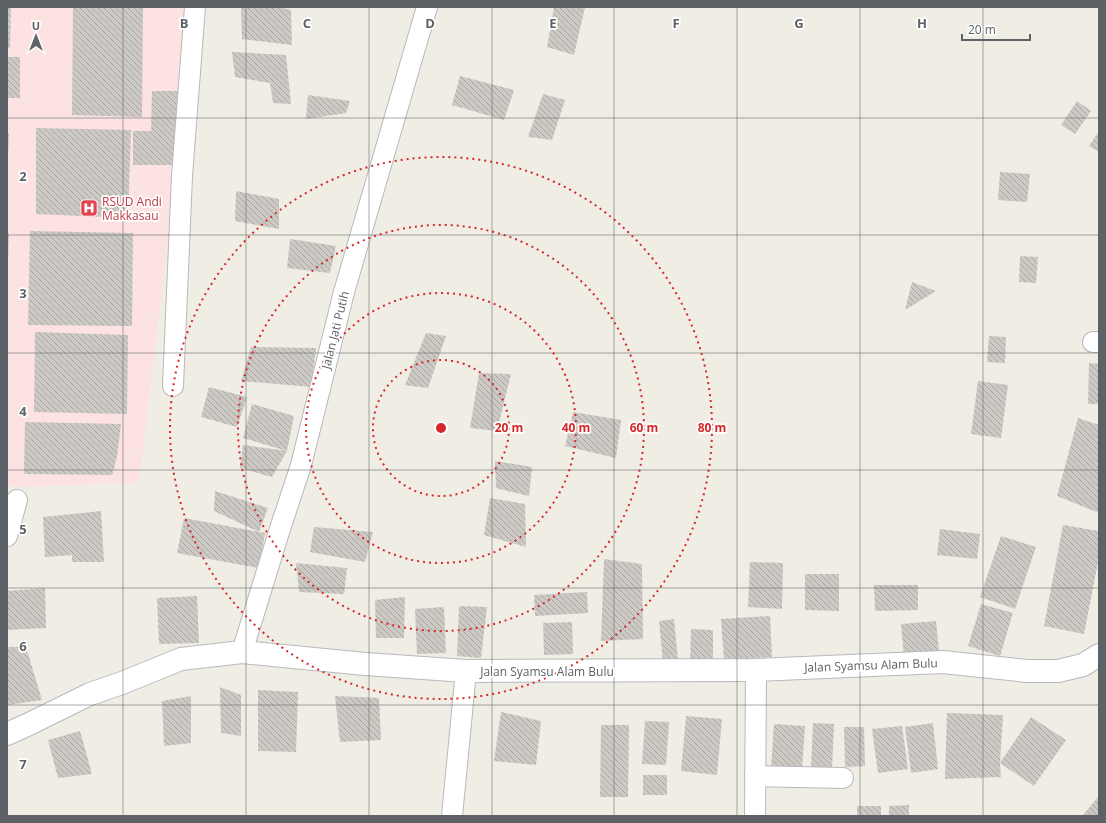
<svg xmlns="http://www.w3.org/2000/svg" width="1106" height="823" font-family="'Open Sans',sans-serif">
  <style>
    .medical { fill: #fde2e2 }
    .building { fill: url(#building-back-hatch) }
    .lines { fill: none; stroke-linecap: round; stroke-linejoin: round }
    .minor-casing { stroke: #b6b9bd; stroke-width: 22 }
    .tertiary-casing { stroke: #b6b9bd; stroke-width: 24 }
    .minor { stroke: #fff; stroke-width: 20 }
    .tertiary { stroke: #fff; stroke-width: 22 }
    .grid { fill: none; stroke: #5d6267; stroke-width: 1; stroke-opacity: 0.55 }
    .ring { fill: none; stroke: #d62828; stroke-width: 2; stroke-dasharray: 2 4 }
    .labels { text-anchor: middle; dominant-baseline: central; stroke-width: 3.5; stroke-linejoin: round; paint-order: stroke }
    .health-label { font-size: 12px; fill: #be3a42; stroke: #fff; text-anchor: start }
    .street-label { font-size: 12px; fill: #5d6267; stroke: #fff }
    .grid-label { font-size: 13px; text-anchor: middle; font-weight: bold; fill: #5d6267; stroke: #fff; stroke-width: 3.5; stroke-linejoin: round; paint-order: stroke }
    .centre { fill: #d62828; stroke: #fff; stroke-width: 2 }
    .ring-label { font-size: 12px; text-anchor: middle; font-weight: bold; fill: #d62828; stroke: #fff; stroke-width: 3.5; stroke-linejoin: round; paint-order: stroke }
  </style>
  <defs>
    <pattern id="building-back-hatch" width="6" height="6" patternUnits="userSpaceOnUse"><rect width="6" height="6" fill="#cdc9c4"/><path d="M-1 5l2 2M0 0l6 6M5-1l2 2" fill="none" stroke="#aaa7a3"/></pattern>
  </defs>
  <rect width="100%" height="100%" fill="#f0ede5"/>
  <path class="medical" d="M 7,7 L 190,7 L 181,131 L 139,483 L 17,487 L 7,485 Z"/>
  <g class="building">
    <path d="M 7,7 L 11,7 L 10,48 L 7,48 Z"/>
    <path d="M 73,7 L 143,7 L 142,117 L 72,115 Z"/>
    <path d="M 241,7 L 278,7 L 291,10 L 292,45 L 242,39 Z"/>
    <path d="M 554,7 L 585,7 L 574,55 L 547,47 Z"/>
    <path d="M 232,52 L 286,55 L 291,104 L 273,103 L 270,83 L 235,77 Z"/>
    <rect x="7" y="57" width="13" height="41"/>
    <path d="M 460,76 L 514,90 L 504,120 L 452,105 Z"/>
    <path d="M 152,91 L 179,91 L 177,143 L 174,143 L 174,165 L 133,165 L 133,131 L 151,131 Z"/>
    <path d="M 543,94 L 565,100 L 552,140 L 528,137 Z"/>
    <path d="M 308,95 L 350,101 L 346,113 L 306,119 Z"/>
    <path d="M 1077,101 L 1091,111 L 1075,134 L 1061,125 Z"/>
    <path d="M 36,128 L 131,130 L 128,218 L 36,214 Z"/>
    <path d="M 1099,131 L 1099,152 L 1089,146 Z"/>
    <path d="M 7,134 L 9,134 L 8,155 L 7,155 Z"/>
    <path d="M 1000,172 L 1030,174 L 1027,202 L 998,200 Z"/>
    <path d="M 236,191 L 279,199 L 279,229 L 235,221 Z"/>
    <path d="M 30,231 L 133,233 L 132,326 L 28,325 Z"/>
    <path d="M 7,233 L 9,233 L 8,261 L 7,261 Z"/>
    <path d="M 290,239 L 336,246 L 330,273 L 287,268 Z"/>
    <path d="M 1020,256 L 1038,257 L 1036,283 L 1019,282 Z"/>
    <path d="M 912,282 L 936,291 L 905,310 Z"/>
    <path d="M 35,332 L 128,335 L 127,414 L 34,412 Z"/>
    <path d="M 426,333 L 446,336 L 428,388 L 405,385 Z"/>
    <path d="M 989,336 L 1006,337 L 1005,363 L 987,362 Z"/>
    <path d="M 251,347 L 316,348 L 311,387 L 241,381 Z"/>
    <path d="M 1089,363 L 1099,364 L 1099,404 L 1088,404 Z"/>
    <path d="M 479,373 L 511,374 L 497,431 L 470,428 Z"/>
    <path d="M 978,381 L 1008,385 L 1001,438 L 971,434 Z"/>
    <path d="M 209,387 L 247,397 L 237,427 L 201,417 Z"/>
    <path d="M 252,404 L 294,416 L 287,451 L 272,477 L 240,468 L 243,445 L 287,451 L 243,438 Z"/>
    <path d="M 573,412 L 621,420 L 616,458 L 565,446 Z"/>
    <path d="M 1078,418 L 1099,425 L 1099,513 L 1057,496 Z"/>
    <path d="M 25,422 L 121,424 L 117,457 L 112,475 L 24,474 Z"/>
    <path d="M 495,461 L 532,467 L 529,496 L 496,488 Z"/>
    <path d="M 215,491 L 268,508 L 259,532 L 265,533 L 259,568 L 177,553 L 184,518 L 259,532 L 214,511 Z"/>
    <path d="M 490,498 L 525,504 L 526,547 L 484,535 Z"/>
    <path d="M 101,511 L 104,562 L 72,562 L 72,555 L 45,557 L 43,517 Z"/>
    <path d="M 1063,525 L 1099,531 L 1099,557 L 1084,634 L 1044,626 Z"/>
    <path d="M 314,527 L 373,532 L 365,562 L 310,552 Z"/>
    <path d="M 940,529 L 980,534 L 977,559 L 937,555 Z"/>
    <path d="M 1001,536 L 1036,547 L 1015,609 L 980,597 Z"/>
    <path d="M 604,559 L 642,564 L 643,639 L 601,641 Z"/>
    <path d="M 750,562 L 783,563 L 782,609 L 748,607 Z"/>
    <path d="M 296,563 L 347,568 L 344,594 L 299,592 Z"/>
    <path d="M 805,574 L 839,574 L 839,611 L 805,610 Z"/>
    <path d="M 874,585 L 918,585 L 918,610 L 875,611 Z"/>
    <path d="M 45,588 L 46,628 L 7,630 L 7,591 Z"/>
    <path d="M 587,592 L 588,613 L 535,616 L 534,595 Z"/>
    <path d="M 197,596 L 199,643 L 159,644 L 157,598 Z"/>
    <path d="M 405,597 L 404,638 L 376,638 L 375,600 Z"/>
    <path d="M 981,604 L 1013,613 L 1000,656 L 968,646 Z"/>
    <path d="M 459,606 L 487,607 L 481,658 L 457,656 Z"/>
    <path d="M 444,607 L 446,653 L 417,654 L 415,609 Z"/>
    <path d="M 770,616 L 772,657 L 724,660 L 721,619 Z"/>
    <path d="M 674,619 L 678,661 L 663,663 L 659,621 Z"/>
    <path d="M 936,621 L 939,653 L 904,657 L 901,624 Z"/>
    <path d="M 572,622 L 573,654 L 544,655 L 543,623 Z"/>
    <path d="M 691,629 L 713,630 L 713,664 L 690,663 Z"/>
    <path d="M 7,647 L 26,647 L 42,700 L 7,705 Z"/>
    <path d="M 220,687 L 241,695 L 241,736 L 221,733 Z"/>
    <path d="M 258,690 L 298,692 L 296,752 L 258,751 Z"/>
    <path d="M 191,696 L 191,743 L 164,746 L 162,701 Z"/>
    <path d="M 335,696 L 379,698 L 381,740 L 340,742 Z"/>
    <path d="M 501,712 L 541,721 L 536,765 L 494,761 Z"/>
    <path d="M 947,713 L 1003,715 L 1000,763 L 1001,777 L 945,779 Z"/>
    <path d="M 686,716 L 722,719 L 717,775 L 681,771 Z"/>
    <path d="M 1031,717 L 1066,740 L 1034,786 L 1000,763 Z"/>
    <path d="M 645,721 L 669,722 L 666,765 L 642,764 Z"/>
    <path d="M 813,723 L 834,724 L 832,770 L 811,769 Z"/>
    <path d="M 933,723 L 938,769 L 911,773 L 905,727 Z"/>
    <path d="M 774,724 L 805,726 L 802,770 L 771,768 Z"/>
    <path d="M 601,725 L 629,725 L 628,797 L 600,797 Z"/>
    <path d="M 902,726 L 908,769 L 878,773 L 872,729 Z"/>
    <path d="M 844,727 L 864,727 L 865,766 L 845,767 Z"/>
    <path d="M 80,731 L 92,774 L 58,778 L 48,740 Z"/>
    <rect x="643" y="775" width="24" height="20"/>
    <path d="M 1099,796 L 1099,816 L 1086,816 L 1083,815 Z"/>
    <path d="M 909,805 L 909,816 L 889,816 L 889,806 Z"/>
    <rect x="857" y="806" width="24" height="10"/>
  </g>
  <g class="lines">
    <defs>
      <g id="minor">
        <path d="M 1093,342 L 1099,342"/>
        <path d="M 173,386 L 182,176 L 195,7"/>
        <path d="M 7,536 L 17,500"/>
        <path d="M 242,652 L 279,532 L 301,465 L 344,292 L 427,7"/>
        <path d="M 755,776 L 843,778"/>
        <path d="M 452,816 L 466,671"/>
        <path d="M 755,816 L 756,670"/>
      </g>
      <path id="tertiary" d="M 7,734 L 27,725 L 90,694 L 122,683 L 181,659 L 242,652 L 365,664 L 466,671 L 756,670 L 943,662 L 1027,671 L 1058,671 L 1083,665 L 1099,655"/>
    </defs>
    <use href="#minor" class="minor-casing"/>
    <use href="#tertiary" class="tertiary-casing"/>
    <use href="#minor" class="minor"/>
    <use href="#tertiary" class="tertiary"/>
  </g>
  <path class="grid" d="M 123,7 L 123,816M 246,7 L 246,816M 369,7 L 369,816M 492,7 L 492,816M 614,7 L 614,816M 737,7 L 737,816M 860,7 L 860,816M 983,7 L 983,816M 7,118 L 1099,118M 7,235 L 1099,235M 7,353 L 1099,353M 7,470 L 1099,470M 7,588 L 1099,588M 7,705 L 1099,705"/>
  <g class="ring">
    <circle cx="441" cy="428" r="68"/>
    <circle cx="441" cy="428" r="135"/>
    <circle cx="441" cy="428" r="203"/>
    <circle cx="441" cy="428" r="271"/>
  </g>
  <defs>
    <symbol id="hospital-square" viewBox="-11 -11 22 22"><rect x="-9" y="-9" width="18" height="18" rx="4" fill="#e0444e" stroke="#fff"/><path d="M-5-5h3v3.5h4V-5h3V5h-3V1.5h-4V5h-3Z" fill="#fff"/></symbol>
  </defs>
  <g fill-rule="evenodd">
    <use href="#hospital-square" x="79" y="198" width="20" height="20"/>
  </g>
  <g class="labels">
    <g class="health-label">
      <text x="102" y="201">RSUD Andi<tspan x="102" dy="14">Makkasau</tspan></text>
    </g>
    <g class="street-label">
      <text transform="translate(335 330) rotate(-76)">Jalan Jati Putih</text>
      <text transform="translate(871 665) rotate(-2)">Jalan Syamsu Alam Bulu</text>
      <text x="547" y="671">Jalan Syamsu Alam Bulu</text>
    </g>
  </g>
  <g class="grid-label">
    <text x="184" y="28">B</text>
    <text x="307" y="28">C</text>
    <text x="430" y="28">D</text>
    <text x="553" y="28">E</text>
    <text x="676" y="28">F</text>
    <text x="799" y="28">G</text>
    <text x="922" y="28">H</text>
    <text x="23" y="181">2</text>
    <text x="23" y="298">3</text>
    <text x="23" y="416">4</text>
    <text x="23" y="534">5</text>
    <text x="23" y="651">6</text>
    <text x="23" y="769">7</text>
  </g>
  <circle cx="441" cy="428" r="6" class="centre"/>
  <g class="ring-label">
    <text x="509" y="432">20 m</text>
    <text x="576" y="432">40 m</text>
    <text x="644" y="432">60 m</text>
    <text x="712" y="432">80 m</text>
  </g>
  <rect width="1106" height="823" fill="none" stroke="#5d6267" stroke-width="16"/>
  <g transform="translate(36 36)" stroke="#ffffff" stroke-width="3" paint-order="stroke">
  <path d="M0-3L7 15L0 10L-7 15Z" fill="#5d6267"/>
  <text y="-6" font-size="11" font-weight="bold" text-anchor="middle" fill="#5d6267">U</text>
  </g>
  <path d="M962 34v6h68v-6" fill="none" stroke="#5d6267" stroke-width="2"/>
  <text x="968" y="34" font-size="12" fill="#5d6267" stroke="#ffffff" stroke-width="3" paint-order="stroke">20 m</text>
</svg>
